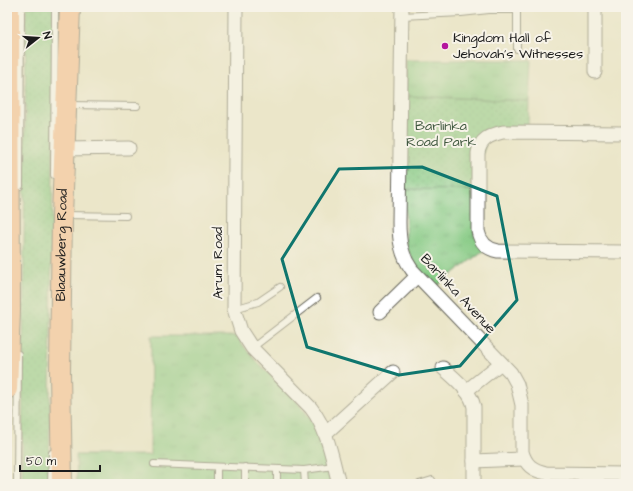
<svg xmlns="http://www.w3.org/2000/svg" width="633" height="491" font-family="'Architects Daughter',sans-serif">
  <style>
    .grass { fill: url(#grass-tufts); stroke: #507350 }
    .park { fill: url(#park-dots); stroke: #507350 }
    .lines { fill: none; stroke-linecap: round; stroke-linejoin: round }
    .lane-casing { stroke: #646359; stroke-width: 8 }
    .street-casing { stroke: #646359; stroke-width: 15 }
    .primary-casing { stroke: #646359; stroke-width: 22 }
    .lane { stroke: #fff; stroke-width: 6 }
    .street { stroke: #fff; stroke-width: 13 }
    .primary { stroke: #fcba8d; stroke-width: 20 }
    .marked { fill: none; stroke: #0f766e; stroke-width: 3; stroke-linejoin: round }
    .poi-dot { fill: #b5179e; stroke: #f7f3e8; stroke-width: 1.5 }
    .labels { text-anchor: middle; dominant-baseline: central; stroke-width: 4; stroke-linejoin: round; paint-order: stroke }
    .poi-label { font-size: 14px; fill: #1c1c1c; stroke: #f7f3e8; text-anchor: start }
    .park-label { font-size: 14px; fill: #415940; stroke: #f7f3e8 }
    .street-label { font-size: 14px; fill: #1c1c1c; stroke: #f7f3e8 }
  </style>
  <defs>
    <pattern id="grass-tufts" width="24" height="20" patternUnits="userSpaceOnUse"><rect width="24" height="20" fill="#85ca84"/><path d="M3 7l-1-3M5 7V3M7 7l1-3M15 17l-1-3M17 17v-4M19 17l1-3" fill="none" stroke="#72ad71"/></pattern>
    <pattern id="park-dots" width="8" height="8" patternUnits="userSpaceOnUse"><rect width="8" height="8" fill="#85ca84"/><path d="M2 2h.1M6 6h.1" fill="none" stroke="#72ad71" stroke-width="1.8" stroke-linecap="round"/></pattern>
  </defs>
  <rect width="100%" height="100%" fill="#f7f3e8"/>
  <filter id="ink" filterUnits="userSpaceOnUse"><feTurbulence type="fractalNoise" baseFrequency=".025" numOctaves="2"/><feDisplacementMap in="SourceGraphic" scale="8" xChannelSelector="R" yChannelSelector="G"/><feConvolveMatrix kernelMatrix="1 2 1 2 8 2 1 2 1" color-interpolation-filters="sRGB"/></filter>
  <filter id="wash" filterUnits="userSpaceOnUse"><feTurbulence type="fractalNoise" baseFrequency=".012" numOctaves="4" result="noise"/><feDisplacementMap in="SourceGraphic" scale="16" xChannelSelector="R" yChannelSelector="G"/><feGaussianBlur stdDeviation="0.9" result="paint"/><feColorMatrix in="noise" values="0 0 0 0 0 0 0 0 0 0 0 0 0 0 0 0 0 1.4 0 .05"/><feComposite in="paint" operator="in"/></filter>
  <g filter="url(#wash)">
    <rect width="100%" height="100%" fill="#ebe6c9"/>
    <g class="grass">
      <path d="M 406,60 L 531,60 L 529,101 L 406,96 Z"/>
      <path d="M 405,189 L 472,190 L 484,250 L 434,288 L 416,268 L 406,246 Z"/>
      <path d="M 151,336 L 237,336 C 257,369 293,390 313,423 C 324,441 327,464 332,484 L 77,484 L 76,455 L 150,455 Z"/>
    </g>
    <g class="park">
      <path d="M 26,7 L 55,7 L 49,484 L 22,484 Z"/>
      <path d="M 406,96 L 529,101 L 528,128 L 490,129 L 472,190 L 405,189 Z"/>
    </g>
  </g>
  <g filter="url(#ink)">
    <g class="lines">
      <defs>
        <g id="lane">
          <path d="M 489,8 L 489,10 L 517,10 L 517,49"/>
          <path d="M 402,16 L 461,13 L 489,10"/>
          <path d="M 69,105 L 137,106"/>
          <path d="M 54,175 L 55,7"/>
          <path d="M 20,186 L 21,7"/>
          <path d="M 65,215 L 126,216"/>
          <path d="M 234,309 L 258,302 L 280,287"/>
          <path d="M 252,348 L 317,298"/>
          <path d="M 154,464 L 304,470 L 334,466"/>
          <path d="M 304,470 L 305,484"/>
          <path d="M 17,484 L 18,354"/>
          <path d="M 51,484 L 52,453"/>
          <path d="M 217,484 L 217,467"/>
          <path d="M 245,484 L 245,467"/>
          <path d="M 277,484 L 277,469"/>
          <path d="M 419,484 L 432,480"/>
        </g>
        <g id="street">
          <path d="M 236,7 L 234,309 L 241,331 L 252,348 L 311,408 C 328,430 332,458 339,484"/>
          <path d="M 402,7 L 399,222 C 399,240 401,255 412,270 L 511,373 L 517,384 L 522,405 L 522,452 C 526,465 532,470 546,473 L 626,474"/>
          <path d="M 595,72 L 595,7"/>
          <path d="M 626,133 L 503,132 C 490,135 480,139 478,153 L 478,231 C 480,242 487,249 498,251 L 626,252"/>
          <path d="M 64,149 L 129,148"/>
          <path d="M 380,312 L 417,276"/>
          <path d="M 443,368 C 455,379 471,391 474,407 L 474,484"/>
          <path d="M 466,391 L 501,363"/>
          <path d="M 326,433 L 393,372"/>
          <path d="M 474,461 L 524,459"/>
        </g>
        <g id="primary">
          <path d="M 7,389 L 10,310 L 9,7"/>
          <path id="s1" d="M 62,484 L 60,373 L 62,215 L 70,7"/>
        </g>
      </defs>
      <use href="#lane" class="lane-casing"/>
      <use href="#street" class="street-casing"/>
      <use href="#primary" class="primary-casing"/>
      <use href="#lane" class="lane"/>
      <use href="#street" class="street"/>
      <use href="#primary" class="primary"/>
    </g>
  </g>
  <path d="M0 0H633V491H0ZM 422,167 L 497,196 L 517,300 L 460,366 L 399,375 L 307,347 L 282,259 L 339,169 Z" fill="#ebe6c9" fill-opacity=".55" fill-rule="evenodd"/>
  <path class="marked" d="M 422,167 L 497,196 L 517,300 L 460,366 L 399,375 L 307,347 L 282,259 L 339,169 Z"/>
  <circle class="poi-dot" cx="445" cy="46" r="4"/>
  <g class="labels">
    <g class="poi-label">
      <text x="453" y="38">Kingdom Hall of<tspan x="453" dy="16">Jehovah's Witnesses</tspan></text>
    </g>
    <g class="park-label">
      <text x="441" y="126">Barlinka<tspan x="441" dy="16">Road Park</tspan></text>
    </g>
    <g class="street-label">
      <text stroke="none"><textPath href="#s1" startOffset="239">Blaauwberg Road</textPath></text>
      <text transform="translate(218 263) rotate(-90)">Arum Road</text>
      <text transform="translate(458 294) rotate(47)">Barlinka Avenue</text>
    </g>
  </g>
  <rect width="633" height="491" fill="none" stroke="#f7f3e8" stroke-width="24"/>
  <g transform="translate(38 38) rotate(73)" stroke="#f7f3e8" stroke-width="3" paint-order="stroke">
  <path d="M0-3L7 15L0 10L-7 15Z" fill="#1c1c1c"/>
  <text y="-6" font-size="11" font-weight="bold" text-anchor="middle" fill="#1c1c1c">N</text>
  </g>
  <path d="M20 465v6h80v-6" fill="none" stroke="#1c1c1c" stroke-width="2"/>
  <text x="26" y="465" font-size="12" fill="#1c1c1c" stroke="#f7f3e8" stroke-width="3" paint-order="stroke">50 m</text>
</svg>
